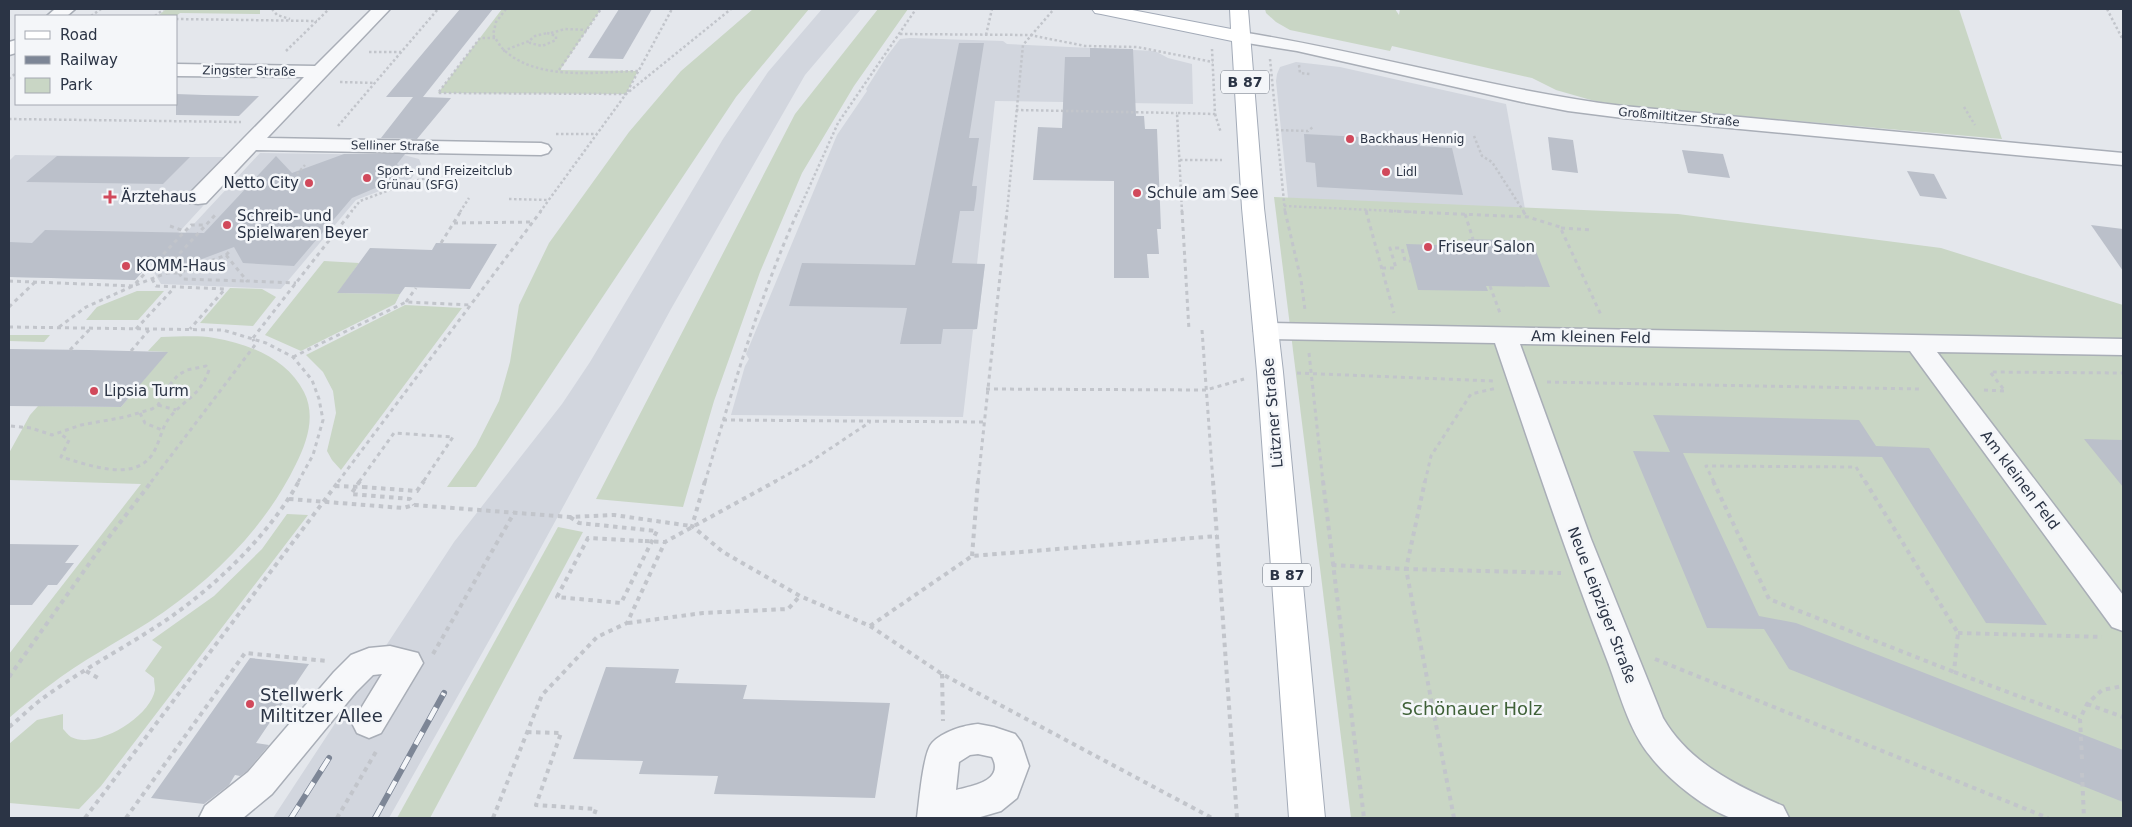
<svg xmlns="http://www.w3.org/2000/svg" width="2132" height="827" font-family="'DejaVu Sans',sans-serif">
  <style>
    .built { fill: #d2d6de }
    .green { fill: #c9d6c5 }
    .building { fill: #bbc0ca }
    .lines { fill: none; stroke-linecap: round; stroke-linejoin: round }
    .minor-casing { stroke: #a9aeb7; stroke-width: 3 }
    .major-casing { stroke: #a3abb8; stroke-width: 2 }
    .path-far2 { stroke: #c2c5cb; stroke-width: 2.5; stroke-dasharray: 2.5 2.5; stroke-linecap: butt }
    .path-far1 { stroke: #c2c5cb; stroke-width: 3; stroke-dasharray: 4 4; stroke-linecap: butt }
    .path { stroke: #c2c5cb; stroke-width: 4; stroke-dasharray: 4.5 4.5; stroke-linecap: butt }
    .minor { fill: #f7f8fa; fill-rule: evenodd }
    .major { fill: #fff; fill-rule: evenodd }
    .rail-casing { stroke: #7d8696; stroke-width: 6 }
    .rail { stroke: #f4f6f9; stroke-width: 4.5; stroke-dasharray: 14; stroke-linecap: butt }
    .path-bridge-far1 { stroke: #c2c5cb; stroke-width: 3; stroke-dasharray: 4 4; stroke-linecap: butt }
    .path-bridge { stroke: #c2c5cb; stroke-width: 4; stroke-dasharray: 4.5 4.5; stroke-linecap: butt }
    .poi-dot { fill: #d1495b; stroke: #f4f6f9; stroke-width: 2 }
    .labels { text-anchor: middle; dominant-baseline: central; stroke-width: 5; stroke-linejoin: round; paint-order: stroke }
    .far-street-label { font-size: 12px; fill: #2b3445; stroke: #f4f6f9 }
    .far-poi-label { font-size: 12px; fill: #2b3445; stroke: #f4f6f9; text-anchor: start }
    .shield { fill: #f4f6f9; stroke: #676e7b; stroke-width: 1 }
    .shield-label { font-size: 14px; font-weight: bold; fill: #2b3445 }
    .poi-label { font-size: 15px; fill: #2b3445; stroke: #f4f6f9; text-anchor: start }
    .street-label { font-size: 15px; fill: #2b3445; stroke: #f4f6f9 }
    .near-poi-label { font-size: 18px; fill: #2b3445; stroke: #f4f6f9; text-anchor: start }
    .near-park-label { font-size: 18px; fill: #3f6138; stroke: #f4f6f9 }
  </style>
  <rect width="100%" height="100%" fill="#e4e7ec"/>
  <g class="built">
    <path d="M 822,9 L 861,9 L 805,75 L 671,309 L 521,584 L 389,818 L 273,818 L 454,542 L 562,404 L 590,362 L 723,139 L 768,72 Z"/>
    <path d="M 910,38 L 1003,41 L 1007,44 L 1155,51 L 1168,58 L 1192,64 L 1193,104 L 995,101 L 977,264 L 985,264 L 977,329 L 973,330 L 963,417 L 731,415 L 745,366 L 749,359 L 746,354 L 837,135 L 867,91 L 866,89 L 887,56 L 900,39 Z"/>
    <path d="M 1296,62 L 1340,67 L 1506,104 L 1525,209 L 1288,198 L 1276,81 L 1277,74 L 1280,67 Z"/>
    <path d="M 260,153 L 404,155 L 419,159 L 421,164 L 411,179 L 356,200 L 281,289 L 161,284 L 152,269 Z"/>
    <path d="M 15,155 L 190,157 L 248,157 L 135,280 L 9,277 L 9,161 Z"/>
  </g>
  <g class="green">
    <path d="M 166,9 L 260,9 L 260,14 L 180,13 L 176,16 L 158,16 Z"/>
    <path d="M 502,9 L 601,9 L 560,70 L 638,71 L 626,94 L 438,93 Z"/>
    <path d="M 753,9 L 809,9 L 736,97 L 476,487 L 447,487 L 476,446 L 499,401 L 510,362 L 519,305 L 549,243 L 629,132 L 681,71 Z"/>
    <path d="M 878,9 L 908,9 L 854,86 L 802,173 L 760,272 L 714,401 L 683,507 L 596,499 L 795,114 Z"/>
    <path d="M 1265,9 L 1395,9 L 1399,15 L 1400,9 L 1959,9 L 2002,139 L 1617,105 L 1591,100 L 1556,90 L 1532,78 L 1392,46 L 1390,51 L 1290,30 L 1276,22 L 1266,13 Z"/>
    <path d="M 1274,197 L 1678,214 L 1941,248 L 2123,305 L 2123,818 L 1351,818 Z"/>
    <path d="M 324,261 L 359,263 L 338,293 L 400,294 L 395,304 L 301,351 L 265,335 Z"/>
    <path d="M 230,288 L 262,289 L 276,297 L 253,326 L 200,323 Z"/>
    <path d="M 137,291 L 164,291 L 138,320 L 86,320 L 97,307 Z"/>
    <path d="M 405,305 L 462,308 L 341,470 L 332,460 L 327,451 L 336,413 L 333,391 L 323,372 L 306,355 Z"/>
    <path d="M 9,335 L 50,335 L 44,342 L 9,341 Z"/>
    <path d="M 161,337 C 178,337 197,335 214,338 C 250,344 287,359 304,392 C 316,416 307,442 296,464 C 264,530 210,582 149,622 C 116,643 81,661 50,685 C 36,695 22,707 9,718 L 9,654 L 141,484 L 9,480 L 9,453 L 30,415 L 38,406 L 121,407 L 167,352 L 148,351 Z"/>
    <path d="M 287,514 L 308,515 L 101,786 L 79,809 L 9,803 L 9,744 L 37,720 L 63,714 L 63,729 C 65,731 68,735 71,737 C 97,750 150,717 155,690 C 155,686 154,682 154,678 L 145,671 L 162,647 L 152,640 L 214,596 L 262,549 Z"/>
    <path d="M 558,527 L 583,532 L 430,818 L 397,818 Z"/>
  </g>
  <g class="building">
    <path d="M 460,9 L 493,9 L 423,97 L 451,98 L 417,139 L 381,138 L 413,97 L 386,97 Z"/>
    <path d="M 619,9 L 652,9 L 623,59 L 588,58 Z"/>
    <path d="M 959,43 L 984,43 L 969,138 L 979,138 L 972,186 L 977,186 L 976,198 L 974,211 L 960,211 L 952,263 L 985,264 L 977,329 L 943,329 L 941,344 L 900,344 L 907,308 L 789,306 L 802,263 L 915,265 Z"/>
    <path d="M 1090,48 L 1133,49 L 1136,116 L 1144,116 L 1145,129 L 1157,129 L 1161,229 L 1157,229 L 1159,254 L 1147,254 L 1149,278 L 1114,278 L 1114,181 L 1033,180 L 1038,127 L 1062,128 L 1065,57 L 1090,57 Z"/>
    <path d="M 176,94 L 204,95 L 259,96 L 239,116 L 176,115 Z"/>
    <path d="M 1304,134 L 1419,140 L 1420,146 L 1452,148 L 1463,195 L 1317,187 L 1315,163 L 1306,162 Z"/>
    <path d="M 1548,137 L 1573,140 L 1578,173 L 1552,170 Z"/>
    <path d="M 1682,150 L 1723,154 L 1730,178 L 1688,173 Z"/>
    <path d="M 344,154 L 405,154 L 397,164 L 406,175 L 352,198 L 294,266 L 243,263 L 234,247 L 186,265 L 150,263 L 135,280 L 9,277 L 9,242 L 32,243 L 45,230 L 204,233 L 276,156 L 292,173 Z"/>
    <path d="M 57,156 L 155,157 L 190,157 L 163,184 L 26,182 Z"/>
    <path d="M 1907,171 L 1934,174 L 1947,199 L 1920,196 Z"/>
    <path d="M 2091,225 L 2123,229 L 2123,271 Z"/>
    <path d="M 1468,239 L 1532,241 L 1550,287 L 1486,286 L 1488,291 L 1418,290 L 1406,244 L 1471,246 Z"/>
    <path d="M 436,243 L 497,244 L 470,289 L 405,287 L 400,294 L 337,293 L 370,248 L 432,250 Z"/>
    <path d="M 9,349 L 89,350 L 168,352 L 121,407 L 9,406 Z"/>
    <path d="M 1653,415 L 1859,420 L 1876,446 L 1929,448 L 2047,625 L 1986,623 L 1882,457 L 1683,453 L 1759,616 L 1796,623 L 2123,750 L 2123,802 L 1789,669 L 1764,629 L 1707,628 L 1633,451 L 1670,452 Z"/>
    <path d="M 2084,439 L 2123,440 L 2123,487 Z"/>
    <path d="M 9,544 L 79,545 L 65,563 L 74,563 L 57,585 L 48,585 L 32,605 L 9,605 Z"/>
    <path d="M 250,658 L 309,664 L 256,743 L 269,745 L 247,771 L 240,776 L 235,775 L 229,785 L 204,804 L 151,798 Z"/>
    <path d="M 606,667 L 679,669 L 675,683 L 747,685 L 743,699 L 890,703 L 875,798 L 714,794 L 718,776 L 639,774 L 643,761 L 573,759 Z"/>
  </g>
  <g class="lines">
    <defs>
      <g id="minor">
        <path d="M 55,9 L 75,9 L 67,16 L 47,16 Z"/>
        <path d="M 372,9 L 390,9 L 267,138 L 541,143 L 548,145 L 551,149 L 548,153 L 541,155 L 256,150 L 206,203 L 198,204 L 190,203 L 187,198 L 190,193 L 304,77 L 176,76 L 176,64 L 315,66 Z"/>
        <path d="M 1241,32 C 1369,52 1494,90 1623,106 L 2123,153 L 2123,165 L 1623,118 L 1568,111 L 1522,102 L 1297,51 L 1235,41 L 1232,37 L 1235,33 Z"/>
        <path d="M 16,40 L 16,53 L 9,55 L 9,42 Z"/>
        <path d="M 1266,323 L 2123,339 L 2123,355 L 1937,352 L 2123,595 L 2123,631 L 2112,627 L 1910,351 L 1520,344 L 1591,539 L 1663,718 C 1689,763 1737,786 1783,806 L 1789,818 C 1777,819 1743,821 1732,818 C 1706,810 1668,779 1651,757 C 1628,730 1619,690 1606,657 C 1566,554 1531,449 1495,343 L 1266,339 L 1257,337 L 1254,331 L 1257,325 Z"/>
        <path d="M 390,646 L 418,653 L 423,663 L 381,733 L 369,738 L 357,733 L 352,723 L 382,674 L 373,675 L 356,692 L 272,794 L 243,818 L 199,818 L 205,806 L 248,772 L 334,672 L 351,655 L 369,648 Z"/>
        <path d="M 978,724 L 994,727 L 1015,734 L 1021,742 L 1029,766 L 1017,798 L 1001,811 L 977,818 L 917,818 C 919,804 923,752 932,743 C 942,732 964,725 978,724 ZM 978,754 L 992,757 C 1005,781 972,786 956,790 L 959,762 L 970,755 Z"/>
      </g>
      <path id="major" d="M 1092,9 L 1127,9 L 1231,29 L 1230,9 L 1248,9 L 1264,208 L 1283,372 L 1325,818 L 1289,818 L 1257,372 L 1242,208 L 1232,41 L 1101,14 L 1095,13 Z"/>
    </defs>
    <use href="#minor" class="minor-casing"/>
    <use href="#major" class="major-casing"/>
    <g class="path-far2">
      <path d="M 272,9 L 277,15 L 290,19"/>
      <path d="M 506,9 L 496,22 L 493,35 C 497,40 500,47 505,51 C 539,81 596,72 638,71"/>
      <path d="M 2107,9 L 2123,40"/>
      <path d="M 91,16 L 101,9"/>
      <path d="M 155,16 L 164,9"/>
      <path d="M 176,19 L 317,21"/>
      <path d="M 547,33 L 556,36 L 556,40 L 542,46 L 530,43 L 529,41 L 535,36 Z"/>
      <path d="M 551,33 L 565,29 L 587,30"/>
      <path d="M 900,34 L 1030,35 L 1085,46 L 1137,47 L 1213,62"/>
      <path d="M 986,35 L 992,9"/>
      <path d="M 495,38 L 480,38 L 438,93 L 626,94 L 672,9"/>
      <path d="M 286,51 L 329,9"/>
      <path d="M 503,51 L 529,41"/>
      <path d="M 369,52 L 401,52"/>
      <path d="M 1270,59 L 1285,212"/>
      <path d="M 1299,65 L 1300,73 L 1310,74"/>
      <path d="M 559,70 L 601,9"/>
      <path d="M 9,79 L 16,73"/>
      <path d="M 340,82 L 375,83"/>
      <path d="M 1964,107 L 1975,125"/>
      <path d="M 1016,110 L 1177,113"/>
      <path d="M 1215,114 L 1221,133"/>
      <path d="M 9,119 L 241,122"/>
      <path d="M 338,126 L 438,9"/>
      <path d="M 1276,130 L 1308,131 L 1313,127"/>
      <path d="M 556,134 L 597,134"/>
      <path d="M 1474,136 L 1482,156 L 1492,162 L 1524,212"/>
      <path d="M 1180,160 L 1222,160"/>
      <path d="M 297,174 L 305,165"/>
      <path d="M 509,199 L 549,200"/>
      <path d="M 1284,206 L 1417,212"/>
      <path d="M 1366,210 L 1367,212"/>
      <path d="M 351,212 L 360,201 L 414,181 L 428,178"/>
      <path d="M 460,212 L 469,198"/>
      <path d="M 540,212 L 626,94 L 731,9"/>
      <path d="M 798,212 L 838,123 L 916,9"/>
      <path d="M 1007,212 L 1023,45 L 1054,9"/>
      <path d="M 1182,212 L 1177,113 L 1215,114 L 1212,49"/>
    </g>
    <g class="path-far1">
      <path d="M 1182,211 L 1189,330"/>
      <path d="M 1285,211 L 1301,280 L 1305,310"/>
      <path d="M 1366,211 L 1394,313"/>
      <path d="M 1389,211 L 1528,217 L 1560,227 L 1602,317"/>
      <path d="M 1523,211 L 1527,217"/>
      <path d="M 1465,214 L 1473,239"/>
      <path d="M 454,223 L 532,222"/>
      <path d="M 170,226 L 184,231"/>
      <path d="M 1561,228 L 1591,230"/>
      <path d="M 441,243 L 461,211"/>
      <path d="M 226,255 L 231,250"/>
      <path d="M 1382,268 L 1396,268 L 1390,248 L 1402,248 L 1405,261 L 1411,261"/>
      <path d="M 167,273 L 168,266 L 217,213"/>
      <path d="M 179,273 L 183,279 L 247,281"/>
      <path d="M 152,279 L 156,286 L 225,289 L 190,329"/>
      <path d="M 9,281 L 133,286 L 191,225 L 206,225"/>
      <path d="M 1490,286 L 1500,313"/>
      <path d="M 406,302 L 416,288"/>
      <path d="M 9,307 L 35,282"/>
      <path d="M 9,327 L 223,330 L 266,343 L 293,357 L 312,380 L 319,399 L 323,420 L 313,455 L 298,482"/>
      <path d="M 59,327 L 86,307 L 133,286 L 167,273 L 179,273 L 226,255 L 247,281 L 296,283"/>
      <path d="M 136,329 L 174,288"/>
      <path d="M 1202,330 L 1213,482"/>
      <path d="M 253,338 L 352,211"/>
      <path d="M 70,350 L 90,329"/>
      <path d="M 131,351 L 149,330"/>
      <path d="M 1309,353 L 1323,482"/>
      <path d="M 293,357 L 406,302 L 471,305"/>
      <path d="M 1297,373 L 1493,381"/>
      <path d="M 1547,382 L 1920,389"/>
      <path d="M 986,389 L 1206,390 L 1244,379"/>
      <path d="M 1984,390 L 2005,391 L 1990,372 L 2123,373"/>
      <path d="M 158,405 L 176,410"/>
      <path d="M 140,413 L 145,423 L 162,430"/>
      <path d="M 723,420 L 983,422"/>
      <path d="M 11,426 L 31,428 L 52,435 L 81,425 L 125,417 L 152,409 L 158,405 L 168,387 L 178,375 L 187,370 L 206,366 L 209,370 C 200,396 186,398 170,417 C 161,428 160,443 152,455 C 132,483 87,464 61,457 L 69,440 L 59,433"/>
      <path d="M 151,482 L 255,345 L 253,339"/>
      <path d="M 338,482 L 541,211"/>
      <path d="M 705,482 C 732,391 759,298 798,211"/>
      <path d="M 774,482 L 807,464 L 870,422"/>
      <path d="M 978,482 L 1007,211"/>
      <path d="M 1425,482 L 1431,456 L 1471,394 L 1497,388"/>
      <path d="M 1714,482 L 1706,466 L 1856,467 L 1865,482"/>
    </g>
    <g class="path">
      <path d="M 705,481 L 692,526 L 723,552 L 800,596 L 870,626 L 942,674 L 1212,818"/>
      <path d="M 1213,481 L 1237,818"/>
      <path d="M 1323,481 L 1364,818"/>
      <path d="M 1713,481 L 1769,599 L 1954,672"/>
      <path d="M 1865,481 L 1958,633 L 1954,672"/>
      <path d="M 335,486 L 363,487"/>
      <path d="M 289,499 L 403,508 L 414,505 L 570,517 L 614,515 L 691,526"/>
      <path d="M 645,541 L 665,542"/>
      <path d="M 972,556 L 978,481"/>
      <path d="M 1332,565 L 1406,569 L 1425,481"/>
      <path d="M 628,623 L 703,613 L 788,609 L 800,596"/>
      <path d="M 870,626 L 972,556 L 1217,536"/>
      <path d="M 1958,633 L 2102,637"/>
      <path d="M 433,654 L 514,513"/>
      <path d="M 1655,659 L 2048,818"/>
      <path d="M 86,671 L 98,678"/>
      <path d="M 1954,672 L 2080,719"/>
      <path d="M 942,674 L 943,721"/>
      <path d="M 9,677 L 96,554 L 152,481"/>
      <path d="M 2087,704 L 2123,717"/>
      <path d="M 9,727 C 19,719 28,710 38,702 C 80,670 129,646 172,616 C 220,582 271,532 299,481"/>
      <path d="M 527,732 L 561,733 L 536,805 L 596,809 L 593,818"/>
      <path d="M 2082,759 L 2080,719 L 2087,704 L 2102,690 L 2123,686"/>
      <path d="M 2082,773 L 2084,818"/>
      <path d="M 85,818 L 339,481"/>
      <path d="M 126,818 L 245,653 L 327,661"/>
      <path d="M 337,818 L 377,750"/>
      <path d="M 493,818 L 542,695 L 597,637 L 627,623 L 665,542 L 776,481"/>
      <path d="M 1454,818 L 1406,569 L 1561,573"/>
    </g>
    <use href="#minor" class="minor"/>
    <use href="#major" class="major"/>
    <defs>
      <g id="rail">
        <path d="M 291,818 L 329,758"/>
        <path d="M 375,818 L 444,693"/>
      </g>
    </defs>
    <use href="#rail" class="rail-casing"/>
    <use href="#rail" class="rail"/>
    <path class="path-bridge-far1" d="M 359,482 L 394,433 L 453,437 L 423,482"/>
    <g class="path-bridge">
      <path d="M 360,481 L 351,494 L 410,499 L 414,505"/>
      <path d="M 363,487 L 417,491 L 424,481"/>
      <path d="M 570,517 L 579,523 L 657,531 L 621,603 L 557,597 L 588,538 L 645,541"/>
    </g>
  </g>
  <g class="poi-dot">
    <circle cx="1350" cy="139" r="5"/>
    <circle cx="1386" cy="172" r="5"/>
    <circle cx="367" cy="178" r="5"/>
    <circle cx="309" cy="183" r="5"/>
    <circle cx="1137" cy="193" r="5"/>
    <path d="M107.5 189.5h5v5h5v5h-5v5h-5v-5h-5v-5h5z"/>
    <circle cx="227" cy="225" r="5"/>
    <circle cx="1428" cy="247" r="5"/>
    <circle cx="126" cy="266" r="5"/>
    <circle cx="94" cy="391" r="5"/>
    <circle cx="250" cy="704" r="5"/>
  </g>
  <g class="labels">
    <g class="far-street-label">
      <text transform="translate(249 71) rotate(1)">Zingster Straße</text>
      <text transform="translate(1679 117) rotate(5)">Großmiltitzer Straße</text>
      <text transform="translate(395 146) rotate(1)">Selliner Straße</text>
    </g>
    <g class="far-poi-label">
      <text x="1360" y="139">Backhaus Hennig</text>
      <text x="377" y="171">Sport- und Freizeitclub<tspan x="377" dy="14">Grünau (SFG)</tspan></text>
      <text x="1396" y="172">Lidl</text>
    </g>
    <g class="shield">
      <rect x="1221" y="70.5" width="48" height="23" rx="4"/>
      <rect x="1263" y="563.5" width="48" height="23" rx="4"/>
    </g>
    <g class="shield-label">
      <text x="1245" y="82">B 87</text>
      <text x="1287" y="575">B 87</text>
    </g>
    <g class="poi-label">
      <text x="299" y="183" text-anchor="end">Netto City</text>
      <text x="1147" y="193">Schule am See</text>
      <text x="121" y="197">Ärztehaus</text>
      <text x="237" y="216">Schreib- und<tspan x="237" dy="17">Spielwaren Beyer</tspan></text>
      <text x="1438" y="247">Friseur Salon</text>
      <text x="136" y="266">KOMM-Haus</text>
      <text x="104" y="391">Lipsia Turm</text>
    </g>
    <g class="street-label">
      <text transform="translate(1591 337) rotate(1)">Am kleinen Feld</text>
      <text transform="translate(1273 413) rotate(-95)">Lützner Straße</text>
      <text transform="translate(2020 480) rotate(53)">Am kleinen Feld</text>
      <text transform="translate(1602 605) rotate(69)">Neue Leipziger Straße</text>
    </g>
    <g class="near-poi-label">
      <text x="260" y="694">Stellwerk<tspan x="260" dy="21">Miltitzer Allee</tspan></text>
    </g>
    <g class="near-park-label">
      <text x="1472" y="708">Schönauer Holz</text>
    </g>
  </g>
  <rect width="2132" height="827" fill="none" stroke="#2b3445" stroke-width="20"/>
  <rect x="15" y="15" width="162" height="90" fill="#f4f6f9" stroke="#a4a8b1"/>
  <rect x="25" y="31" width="25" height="8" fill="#ffffff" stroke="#a4a8b1"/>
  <text x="60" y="40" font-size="15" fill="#2b3445">Road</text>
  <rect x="25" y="56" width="25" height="8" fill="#7d8696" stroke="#a4a8b1"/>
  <text x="60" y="65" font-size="15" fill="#2b3445">Railway</text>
  <rect x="25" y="78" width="25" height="15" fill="#c9d6c5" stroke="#a4a8b1"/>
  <text x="60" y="90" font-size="15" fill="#2b3445">Park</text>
</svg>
